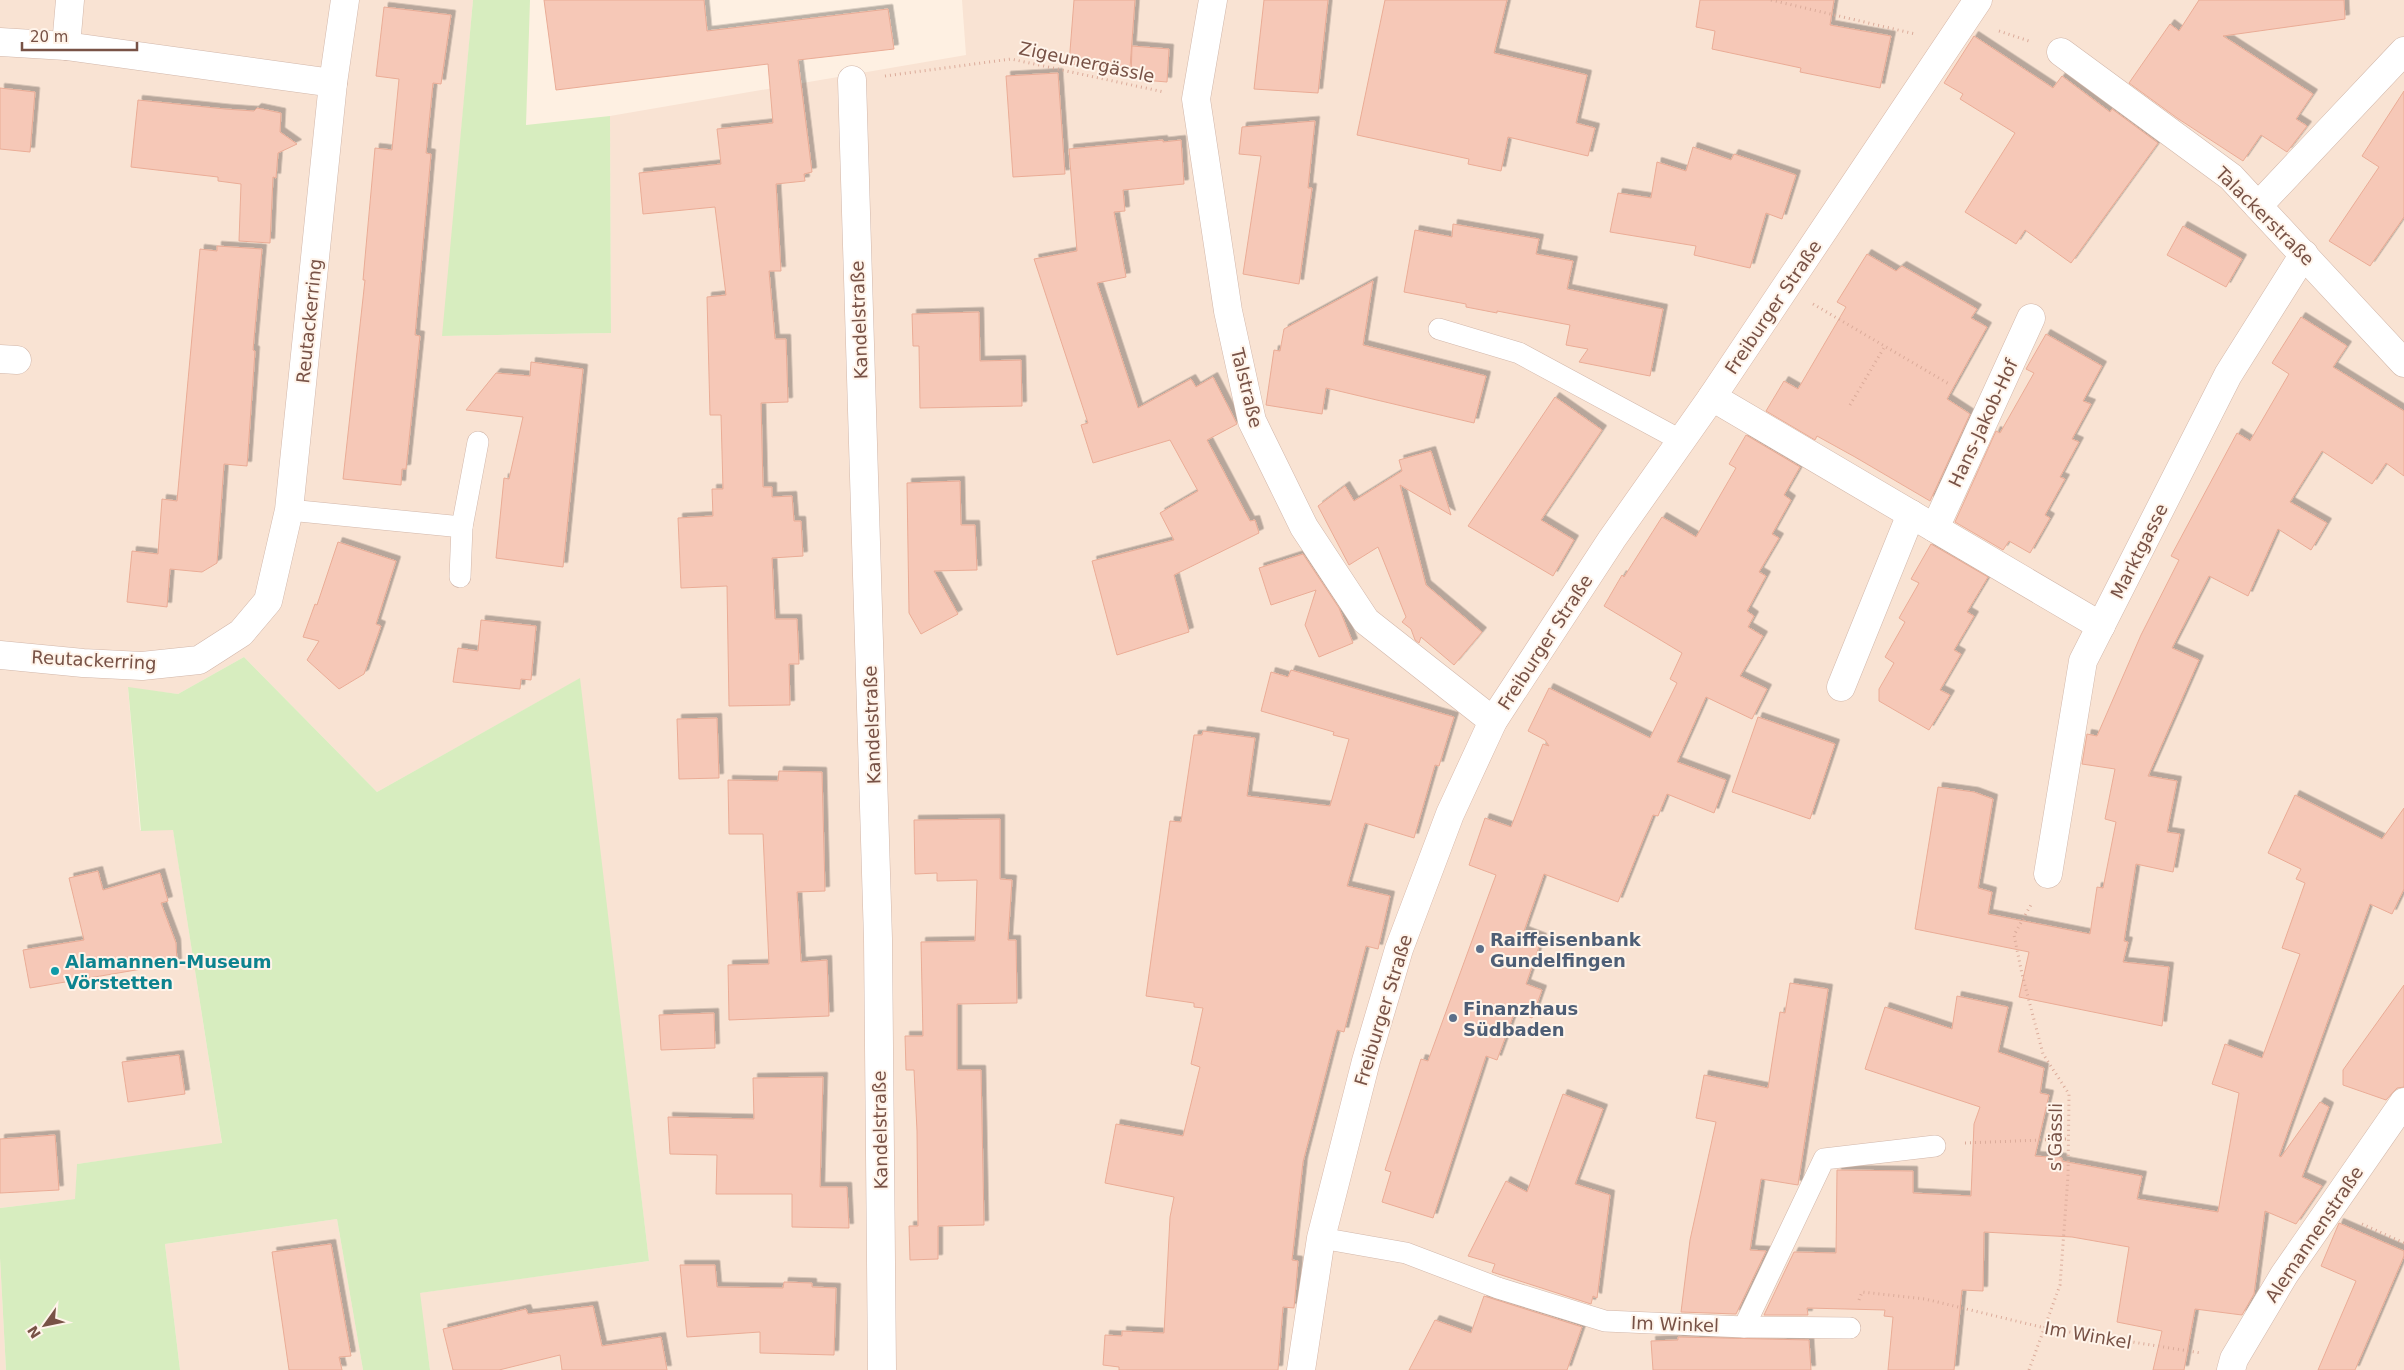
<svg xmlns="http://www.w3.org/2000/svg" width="2404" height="1370" font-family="'DejaVu Sans',sans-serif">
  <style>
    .residential { fill: #f9e3d3 }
    .green { fill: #d7edbf }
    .building { fill: #f6c8b7; stroke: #eaac96; filter: url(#shadow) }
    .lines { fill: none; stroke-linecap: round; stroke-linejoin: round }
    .lane-casing { stroke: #d2b7aa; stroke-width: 22 }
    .street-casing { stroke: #d2b7aa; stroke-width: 29 }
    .secondary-casing { stroke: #d6b6a7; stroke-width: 29 }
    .path { stroke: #dbab9a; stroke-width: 3; stroke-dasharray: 1 4; stroke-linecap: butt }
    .lane { stroke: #fff; stroke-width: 21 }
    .street { stroke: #fff; stroke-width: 28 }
    .secondary { stroke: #fff; stroke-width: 28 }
    .service-dot { fill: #5c6f8a; stroke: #fff4ea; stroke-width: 2 }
    .culture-dot { fill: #0f9aa8; stroke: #fff4ea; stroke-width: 2 }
    .labels { text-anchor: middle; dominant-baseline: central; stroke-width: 4; stroke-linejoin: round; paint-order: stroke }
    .street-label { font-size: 18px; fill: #785246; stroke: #fff4ea }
    .service-label { font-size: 18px; font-weight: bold; fill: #4e5e75; stroke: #fff4ea; text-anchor: start }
    .culture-label { font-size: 18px; font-weight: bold; fill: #0d838f; stroke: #fff4ea; text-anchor: start }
  </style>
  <defs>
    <filter id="shadow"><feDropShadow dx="4.5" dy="-4.5" stdDeviation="0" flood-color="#0004"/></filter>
  </defs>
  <rect width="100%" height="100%" fill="#fef0e2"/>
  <g class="residential">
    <path d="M 0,0 L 473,0 L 443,336 L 611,333 L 610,116 L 966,55 L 962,0 L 2404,0 L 2404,1370 L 430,1370 L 419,1293 L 649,1261 L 579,679 L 377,792 L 244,657 L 178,694 L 128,688 L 140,830 L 173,829 L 222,1144 L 77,1164 L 76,1199 L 0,1208 Z"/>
    <path d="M 337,1219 L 363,1370 L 180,1370 L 165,1244 Z"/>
    <path d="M 0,1258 L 6,1370 L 0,1370 Z"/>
  </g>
  <g class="green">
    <path d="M 473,0 L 530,0 L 526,125 L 610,116 L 611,333 L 442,336 Z"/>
    <path d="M 244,657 L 377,792 L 580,678 L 649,1261 L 420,1293 L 430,1370 L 363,1370 L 337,1219 L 165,1244 L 180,1370 L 6,1370 L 0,1258 L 0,1208 L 75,1199 L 77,1164 L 222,1143 L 173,830 L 141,831 L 128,687 L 178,694 Z"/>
  </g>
  <g class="building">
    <path d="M 544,0 L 704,0 L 707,31 L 888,9 L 894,49 L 798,60 L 812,172 L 804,174 L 805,181 L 776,184 L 781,271 L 769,271 L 775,339 L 786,339 L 788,402 L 761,403 L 763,487 L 772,487 L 772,497 L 792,496 L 794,521 L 801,521 L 803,556 L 772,558 L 775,619 L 797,619 L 799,664 L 789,664 L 790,705 L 729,706 L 727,586 L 681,588 L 678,518 L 713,516 L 712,489 L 723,489 L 721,415 L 710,415 L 707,297 L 726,295 L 715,207 L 643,214 L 639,173 L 721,164 L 717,129 L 773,123 L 768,64 L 556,90 Z"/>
    <path d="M 1074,0 L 1135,0 L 1130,68 L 1069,64 Z"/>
    <path d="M 1264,0 L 1328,0 L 1318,93 L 1254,89 Z"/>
    <path d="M 1385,0 L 1507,0 L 1494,53 L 1587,75 L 1576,123 L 1595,128 L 1588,156 L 1508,137 L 1501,171 L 1468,164 L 1469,159 L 1357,135 Z"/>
    <path d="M 1700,0 L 1834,0 L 1830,25 L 1891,36 L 1880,88 L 1800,72 L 1801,68 L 1712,49 L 1715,31 L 1696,27 Z"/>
    <path d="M 2199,0 L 2344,0 L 2345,19 L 2223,36 L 2313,94 L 2296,119 L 2307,126 L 2287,152 L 2261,135 L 2243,161 L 2177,118 L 2129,83 L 2170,24 L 2179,31 Z"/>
    <path d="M 384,7 L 451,15 L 441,84 L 433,83 L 426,153 L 431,154 L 415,335 L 420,336 L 406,469 L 402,469 L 401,485 L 343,479 L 365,280 L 363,280 L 375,148 L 392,150 L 399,79 L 376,76 Z"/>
    <path d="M 1974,36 L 2053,88 L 2062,76 L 2110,112 L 2112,109 L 2158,143 L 2071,263 L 2025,230 L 2016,244 L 1965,212 L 2015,133 L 1960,99 L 1963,94 L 1944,83 Z"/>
    <path d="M 1132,46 L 1169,49 L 1167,82 L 1131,79 Z"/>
    <path d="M 1058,73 L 1065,174 L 1013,177 L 1006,76 Z"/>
    <path d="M 0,88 L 35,92 L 30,152 L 0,149 Z"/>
    <path d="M 2404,91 L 2404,217 L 2370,266 L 2329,241 L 2379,167 L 2362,156 Z"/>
    <path d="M 138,100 L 225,109 L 254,111 L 257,108 L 281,113 L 280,132 L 297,144 L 278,153 L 276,178 L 273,177 L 270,243 L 239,241 L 241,184 L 218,181 L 218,177 L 131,167 Z"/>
    <path d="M 1315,121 L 1308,188 L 1312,188 L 1299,284 L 1243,274 L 1261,156 L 1239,154 L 1242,127 Z"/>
    <path d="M 1163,140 L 1163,142 L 1181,140 L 1184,184 L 1123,190 L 1125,211 L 1114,212 L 1126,277 L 1097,283 L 1138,408 L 1191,379 L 1196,387 L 1213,377 L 1237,424 L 1207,440 L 1250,521 L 1255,520 L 1259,533 L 1174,575 L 1189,632 L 1117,655 L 1092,561 L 1174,540 L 1160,513 L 1198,491 L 1170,440 L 1093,463 L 1081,425 L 1088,423 L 1034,259 L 1077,251 L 1069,149 Z"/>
    <path d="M 1693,147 L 1731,160 L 1734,154 L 1796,175 L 1782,219 L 1766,213 L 1750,268 L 1694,255 L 1696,246 L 1610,232 L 1618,193 L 1651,198 L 1657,162 L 1686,171 Z"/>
    <path d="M 1453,224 L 1539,239 L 1536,254 L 1573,261 L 1567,289 L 1663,309 L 1650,376 L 1579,362 L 1588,349 L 1566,345 L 1570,325 L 1497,311 L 1497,313 L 1466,307 L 1466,304 L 1404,292 L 1415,230 L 1452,237 Z"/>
    <path d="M 2183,226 L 2242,259 L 2226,287 L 2167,255 Z"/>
    <path d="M 217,246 L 262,249 L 253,350 L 255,351 L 247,466 L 224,464 L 217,563 L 202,572 L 170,569 L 167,607 L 127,602 L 132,551 L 158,554 L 162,499 L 177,501 L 200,249 L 217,251 Z"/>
    <path d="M 1867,254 L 1896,271 L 1902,266 L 1977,309 L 1971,318 L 1987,327 L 1947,399 L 1970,414 L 1930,501 L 1855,457 L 1817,436 L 1815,440 L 1766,411 L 1784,381 L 1798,389 L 1846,307 L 1837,302 Z"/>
    <path d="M 1373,281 L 1363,345 L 1486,376 L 1474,423 L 1326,388 L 1322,414 L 1266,405 L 1274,350 L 1280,351 L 1284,329 Z"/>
    <path d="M 979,312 L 980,361 L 1021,360 L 1022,406 L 920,408 L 919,346 L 913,346 L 912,314 Z"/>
    <path d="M 2301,317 L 2347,346 L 2333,367 L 2404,411 L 2404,476 L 2386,463 L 2372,484 L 2322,451 L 2290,502 L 2327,523 L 2311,550 L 2278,529 L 2248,596 L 2209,576 L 2172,648 L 2199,660 L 2148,776 L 2177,781 L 2167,832 L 2180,834 L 2173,872 L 2136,864 L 2124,941 L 2128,942 L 2123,962 L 2169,967 L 2162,1026 L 2019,997 L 2029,952 L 1915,929 L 1938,787 L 1974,792 L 1993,799 L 1978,888 L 1992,892 L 1988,914 L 2090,934 L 2097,887 L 2103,888 L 2116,822 L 2105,819 L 2115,769 L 2082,764 L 2087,734 L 2097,736 L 2141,635 L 2179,560 L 2171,556 L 2237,433 L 2250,441 L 2289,374 L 2272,363 Z"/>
    <path d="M 2046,334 L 2102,366 L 2083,401 L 2091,404 L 2072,439 L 2079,442 L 2060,477 L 2065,479 L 2045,515 L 2050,518 L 2030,553 L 2009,541 L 2003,550 L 1955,522 L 1996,431 L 2000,433 L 2034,373 L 2026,369 Z"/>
    <path d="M 531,362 L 583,369 L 563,567 L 496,558 L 504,478 L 509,479 L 523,417 L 466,410 L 496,373 L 530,376 Z"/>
    <path d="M 1555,397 L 1602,430 L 1541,520 L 1574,540 L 1553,576 L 1468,526 Z"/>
    <path d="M 1746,435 L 1800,467 L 1784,495 L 1791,500 L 1772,534 L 1779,538 L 1759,572 L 1766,576 L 1747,611 L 1754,616 L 1748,627 L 1763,636 L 1740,676 L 1767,689 L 1752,719 L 1706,697 L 1677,762 L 1726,780 L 1714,813 L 1667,794 L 1658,816 L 1653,815 L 1618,902 L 1544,874 L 1524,931 L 1542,938 L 1526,984 L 1542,990 L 1532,1018 L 1515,1011 L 1497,1060 L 1486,1056 L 1433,1218 L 1382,1202 L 1391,1172 L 1385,1170 L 1421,1059 L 1428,1061 L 1496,875 L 1469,865 L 1485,818 L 1511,827 L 1543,744 L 1549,746 L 1545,740 L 1528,731 L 1549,688 L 1650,738 L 1677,683 L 1670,679 L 1682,653 L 1604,606 L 1622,575 L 1624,577 L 1662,517 L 1696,537 L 1736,468 L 1729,464 Z"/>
    <path d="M 1431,451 L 1451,515 L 1400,485 L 1426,585 L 1482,632 L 1454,665 L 1421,637 L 1419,643 L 1415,640 L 1411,629 L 1402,622 L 1406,617 L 1378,547 L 1349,565 L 1318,506 L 1345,486 L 1354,501 L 1402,471 L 1399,460 Z"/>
    <path d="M 960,481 L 961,525 L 975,525 L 977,570 L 934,571 L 958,614 L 921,634 L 909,613 L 907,483 Z"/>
    <path d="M 338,542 L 396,561 L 376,624 L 381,626 L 364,674 L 339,689 L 307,660 L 319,641 L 303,637 L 315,604 L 317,605 Z"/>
    <path d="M 1931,544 L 1988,577 L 1967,612 L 1974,616 L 1954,650 L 1961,654 L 1940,690 L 1950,695 L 1929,730 L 1879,701 L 1879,689 L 1894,663 L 1885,657 L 1905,622 L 1899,618 L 1919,583 L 1911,579 Z"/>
    <path d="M 1303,554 L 1339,608 L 1353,643 L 1319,657 L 1305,625 L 1316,590 L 1271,605 L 1259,568 Z"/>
    <path d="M 481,620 L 536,626 L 531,680 L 521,679 L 520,689 L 453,682 L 458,648 L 478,651 Z"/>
    <path d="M 1291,670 L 1454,717 L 1439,766 L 1435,765 L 1414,838 L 1365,823 L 1347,886 L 1390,896 L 1378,949 L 1366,946 L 1344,1032 L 1337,1030 L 1303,1162 L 1292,1260 L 1298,1261 L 1294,1308 L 1283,1307 L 1278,1370 L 1119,1370 L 1119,1367 L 1103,1365 L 1105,1335 L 1122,1336 L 1122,1331 L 1164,1333 L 1170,1217 L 1174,1197 L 1105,1183 L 1116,1124 L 1183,1136 L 1200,1067 L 1191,1064 L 1203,1008 L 1194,1007 L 1194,1003 L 1146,996 L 1170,821 L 1181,822 L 1194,735 L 1202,735 L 1203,731 L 1255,738 L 1247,796 L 1330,806 L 1349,739 L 1333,735 L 1334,732 L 1261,711 L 1271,672 L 1288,677 Z"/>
    <path d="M 1758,717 L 1835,744 L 1810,819 L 1732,792 Z"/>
    <path d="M 717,718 L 719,778 L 679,779 L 677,719 Z"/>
    <path d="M 779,771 L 822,772 L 825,891 L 797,892 L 801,962 L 827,960 L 829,1016 L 729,1020 L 728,965 L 769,964 L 763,834 L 729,834 L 728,780 L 778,781 Z"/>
    <path d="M 2295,795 L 2382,839 L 2404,808 L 2404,889 L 2392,914 L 2370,904 L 2279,1156 L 2281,1157 L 2320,1102 L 2329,1107 L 2302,1177 L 2322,1186 L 2296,1224 L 2265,1211 L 2254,1294 L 2242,1315 L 2195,1309 L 2184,1370 L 2153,1370 L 2162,1331 L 2117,1322 L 2129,1247 L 2072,1237 L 1984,1232 L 1983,1291 L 1962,1290 L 1954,1370 L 1888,1370 L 1893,1317 L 1884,1316 L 1885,1310 L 1807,1308 L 1808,1315 L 1764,1315 L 1794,1252 L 1836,1253 L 1837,1170 L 1913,1171 L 1913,1193 L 1971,1196 L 1974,1124 L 1980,1107 L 1865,1069 L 1885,1007 L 1952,1029 L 1957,996 L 2008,1007 L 1998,1052 L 2044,1068 L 2040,1093 L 2049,1095 L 2035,1156 L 2062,1158 L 2062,1161 L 2142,1176 L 2137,1199 L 2218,1212 L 2239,1093 L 2212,1084 L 2225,1044 L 2262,1058 L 2300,954 L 2282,948 L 2305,883 L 2296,879 L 2301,869 L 2268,853 Z"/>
    <path d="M 1000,819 L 1000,879 L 1012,880 L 1008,940 L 1016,940 L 1017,1003 L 957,1004 L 957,1070 L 981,1070 L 984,1225 L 938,1226 L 938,1259 L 910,1260 L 909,1226 L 918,1226 L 917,1131 L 914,1070 L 906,1070 L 905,1036 L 923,1036 L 921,942 L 975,941 L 977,880 L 937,881 L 937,873 L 915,874 L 914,820 Z"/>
    <path d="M 98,871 L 103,890 L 160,873 L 168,901 L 161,903 L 176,943 L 177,963 L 30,988 L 23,950 L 84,940 L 69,878 Z"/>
    <path d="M 1790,983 L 1828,989 L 1798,1185 L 1761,1179 L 1750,1250 L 1766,1251 L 1736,1314 L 1681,1312 L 1690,1240 L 1716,1122 L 1696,1118 L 1704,1075 L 1768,1088 L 1780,1012 L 1785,1013 Z"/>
    <path d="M 2404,985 L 2404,1087 L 2397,1088 L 2386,1100 L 2343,1085 L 2343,1070 Z"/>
    <path d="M 714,1013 L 715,1048 L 661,1050 L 659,1015 Z"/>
    <path d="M 179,1055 L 185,1094 L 128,1102 L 122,1062 Z"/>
    <path d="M 823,1077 L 820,1187 L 847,1187 L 849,1228 L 792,1227 L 792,1194 L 716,1194 L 717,1155 L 670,1154 L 668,1117 L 754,1119 L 753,1078 Z"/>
    <path d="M 1563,1094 L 1603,1109 L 1575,1184 L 1610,1195 L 1597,1298 L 1593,1296 L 1591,1304 L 1492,1272 L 1495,1264 L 1468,1256 L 1506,1181 L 1527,1192 Z"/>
    <path d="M 55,1135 L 59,1190 L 0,1193 L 0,1139 Z"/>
    <path d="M 2339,1223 L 2404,1251 L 2404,1256 L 2355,1370 L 2318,1370 L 2356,1281 L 2321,1266 Z"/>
    <path d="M 331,1244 L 351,1356 L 339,1357 L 342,1370 L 289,1370 L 272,1252 Z"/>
    <path d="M 680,1265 L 715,1265 L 717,1287 L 783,1288 L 784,1282 L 812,1283 L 812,1287 L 836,1288 L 834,1355 L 760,1353 L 760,1332 L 687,1337 Z"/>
    <path d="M 1484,1296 L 1582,1327 L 1567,1370 L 1409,1370 L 1435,1320 L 1471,1333 Z"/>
    <path d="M 593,1306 L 602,1346 L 661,1337 L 667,1370 L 562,1370 L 560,1355 L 499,1370 L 453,1370 L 443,1329 L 526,1309 L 528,1314 Z"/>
    <path d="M 1678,1337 L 1809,1340 L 1811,1370 L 1653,1370 L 1651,1341 L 1678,1340 Z"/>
  </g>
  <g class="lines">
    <defs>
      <g id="lane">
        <path d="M 1439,329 L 1519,353 L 1682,441"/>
        <path d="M 289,510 L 462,527"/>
        <path d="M 460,577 L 462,527 L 478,442"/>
        <path d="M 1321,1238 L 1406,1253 L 1498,1288 L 1605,1321 L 1744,1327 L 1824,1159 L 1935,1146"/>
        <path d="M 1744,1327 L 1850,1328"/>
      </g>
      <g id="street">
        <path d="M 1213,0 L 1196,99 L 1228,311 L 1252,421 L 1304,527 L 1366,621 L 1493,721"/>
        <path d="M 0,42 L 66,46 L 333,83 L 289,510 L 268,601 L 241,633 L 199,660 L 142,666 L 83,663 L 0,655"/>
        <path d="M 66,46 L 70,0"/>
        <path d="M 2061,52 L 2231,177 L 2404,363"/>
        <path d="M 852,80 L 878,939 L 882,1370"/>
        <path d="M 333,83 L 345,0"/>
        <path d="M 2258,206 L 2404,51"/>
        <path d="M 0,359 L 17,360"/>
        <path d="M 1712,397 L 2101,626"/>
        <path d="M 1935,528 L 2031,318"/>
        <path d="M 1841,687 L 1911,514"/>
        <path d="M 2048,874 L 2083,661 L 2228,375 L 2304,254"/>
        <path d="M 2231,1370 L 2234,1359 L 2284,1275 L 2404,1102"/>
      </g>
      <path id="secondary" d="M 1301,1370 L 1321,1238 L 1366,1061 L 1399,949 L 1450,814 L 1493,721 L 1612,539 L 1712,397 L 1978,0"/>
    </defs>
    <use href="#lane" class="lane-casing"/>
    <use href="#street" class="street-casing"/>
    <use href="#secondary" class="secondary-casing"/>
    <g class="path">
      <path d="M 1771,0 L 1915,34"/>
      <path d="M 1999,31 L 2029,41"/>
      <path d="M 885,76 L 1011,59 L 1164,92"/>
      <path d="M 1813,304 L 1949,384"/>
      <path d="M 1850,405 L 1885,346"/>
      <path d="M 1965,1143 L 2067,1139"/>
      <path d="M 2362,1224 L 2404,1243"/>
      <path d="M 1859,1300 L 1862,1292 L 1925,1299 L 2045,1328 L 2201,1353"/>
      <path d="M 2029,1370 L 2060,1285 L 2068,1176 L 2069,1094 L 2043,1054 L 2022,974 L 2014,935 L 2032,903"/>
    </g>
    <use href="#lane" class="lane"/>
    <use href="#street" class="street"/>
    <use href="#secondary" class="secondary"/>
  </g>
  <g class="service-dot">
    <circle cx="1480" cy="949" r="5"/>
    <circle cx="1453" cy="1018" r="5"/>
  </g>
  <circle class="culture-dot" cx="55" cy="971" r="5"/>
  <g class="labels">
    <g class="street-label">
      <text transform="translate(1087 62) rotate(12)">Zigeunergässle</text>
      <text transform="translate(2265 216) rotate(45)">Talackerstraße</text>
      <text transform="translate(1773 307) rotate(-56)">Freiburger Straße</text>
      <text transform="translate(859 320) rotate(-92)">Kandelstraße</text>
      <text transform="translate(309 321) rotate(-84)">Reutackerring</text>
      <text transform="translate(1247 388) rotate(76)">Talstraße</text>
      <text transform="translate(1983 423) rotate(-65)">Hans-Jakob-Hof</text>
      <text transform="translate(2139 551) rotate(-63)">Marktgasse</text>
      <text transform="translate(1545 642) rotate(-57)">Freiburger Straße</text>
      <text transform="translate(94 660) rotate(3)">Reutackerring</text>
      <text transform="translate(872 725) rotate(-92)">Kandelstraße</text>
      <text transform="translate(1383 1010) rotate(-73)">Freiburger Straße</text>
      <text transform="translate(880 1130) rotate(-91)">Kandelstraße</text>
      <text transform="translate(2055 1137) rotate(-89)">s'Gässli</text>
      <text transform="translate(2314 1234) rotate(-56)">Alemannenstraße</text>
      <text transform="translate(1675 1324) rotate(2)">Im Winkel</text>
      <text transform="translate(2088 1335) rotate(10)">Im Winkel</text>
    </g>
    <g class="service-label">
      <text x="1490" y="939">Raiffeisenbank<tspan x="1490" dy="21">Gundelfingen</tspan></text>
      <text x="1463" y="1008">Finanzhaus<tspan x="1463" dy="21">Südbaden</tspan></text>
    </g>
    <g class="culture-label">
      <text x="65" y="961">Alamannen-Museum<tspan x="65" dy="21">Vörstetten</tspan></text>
    </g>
  </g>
  <g transform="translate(45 1325) rotate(237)" stroke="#fff4ea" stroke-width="4" paint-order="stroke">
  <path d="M0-4L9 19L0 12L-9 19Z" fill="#785246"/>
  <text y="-8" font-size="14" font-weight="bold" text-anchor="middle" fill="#785246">N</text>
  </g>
  <path d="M22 42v8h115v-8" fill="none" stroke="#785246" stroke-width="2.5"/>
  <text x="30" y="42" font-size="15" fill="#785246" stroke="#fff4ea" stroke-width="4" paint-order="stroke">20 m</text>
</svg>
